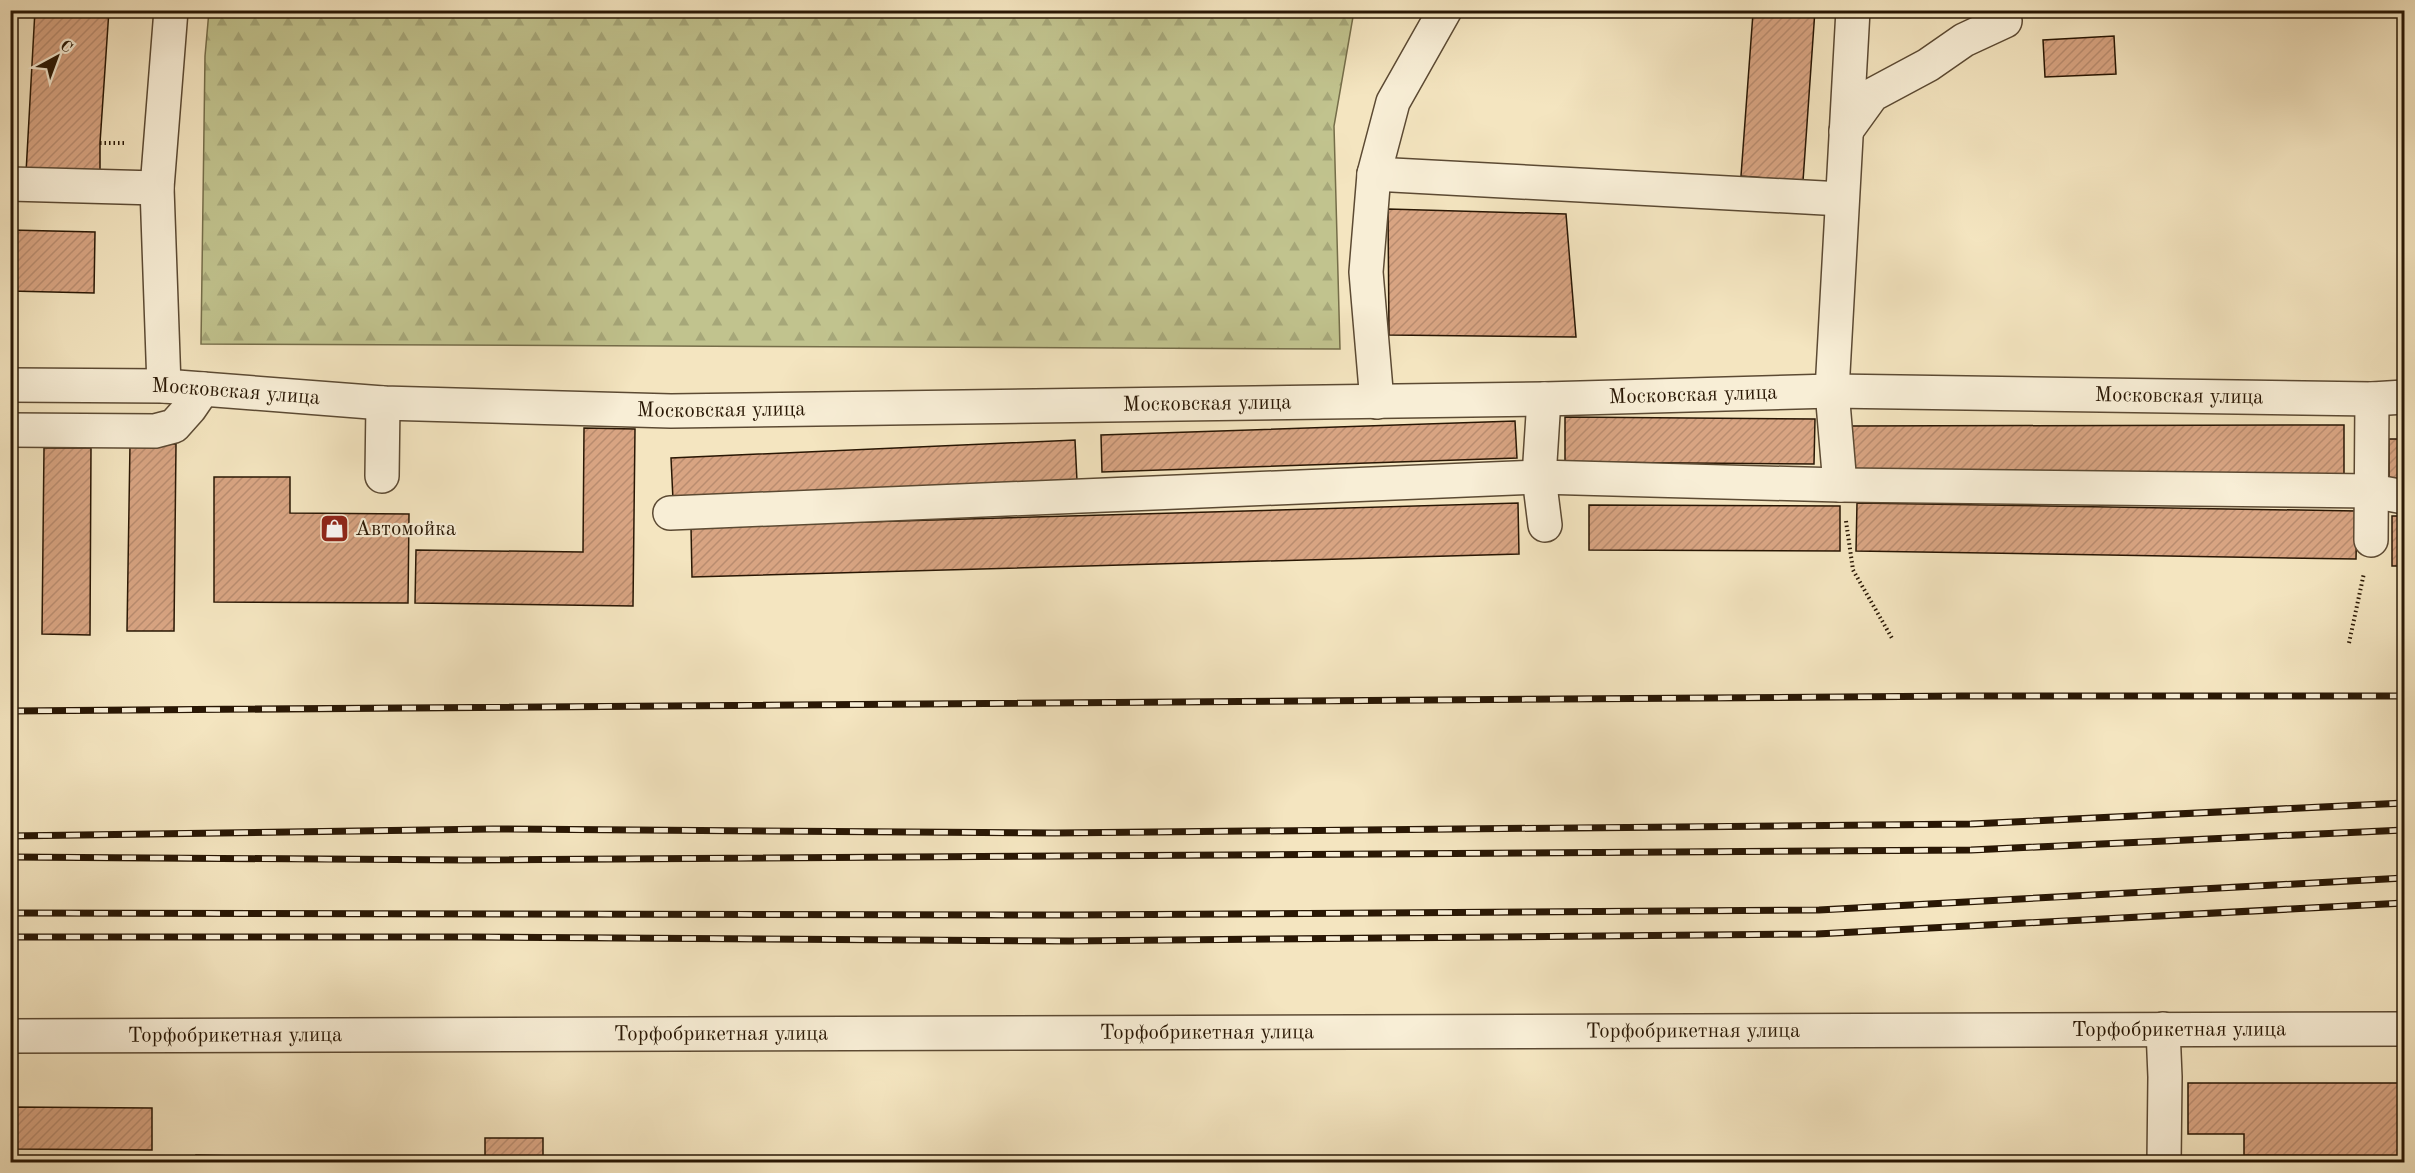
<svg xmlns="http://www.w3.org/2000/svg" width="2415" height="1173" font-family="'Old Standard TT',serif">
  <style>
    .forest { fill: url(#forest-firs); stroke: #756d49; stroke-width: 1.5 }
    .building { fill: url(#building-hatch); stroke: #291704; stroke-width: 1.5 }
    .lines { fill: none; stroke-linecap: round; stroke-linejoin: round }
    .minor-casing { stroke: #5c4a33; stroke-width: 36 }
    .path { stroke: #291704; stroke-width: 4; stroke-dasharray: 1.5 3; stroke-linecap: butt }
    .minor { stroke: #f8eed6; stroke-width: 33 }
    .rail-casing { stroke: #291704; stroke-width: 7 }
    .rail { stroke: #f8eed6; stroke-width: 4.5; stroke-dasharray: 14; stroke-linecap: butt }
    .labels { text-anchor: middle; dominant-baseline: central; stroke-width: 4.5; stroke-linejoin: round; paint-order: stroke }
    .street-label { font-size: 21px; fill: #291704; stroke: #f8eed6 }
    .poi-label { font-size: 21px; fill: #291704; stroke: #f8eed6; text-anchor: start }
  </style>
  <defs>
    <pattern id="forest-firs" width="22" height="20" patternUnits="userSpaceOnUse" patternTransform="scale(1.5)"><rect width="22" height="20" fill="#c1c38e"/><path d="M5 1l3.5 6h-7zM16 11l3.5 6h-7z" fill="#a6a779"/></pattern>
    <pattern id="building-hatch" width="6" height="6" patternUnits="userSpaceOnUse" patternTransform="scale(1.5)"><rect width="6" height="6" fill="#d8a482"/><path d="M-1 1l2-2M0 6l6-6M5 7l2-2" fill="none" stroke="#b98c6f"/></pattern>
  </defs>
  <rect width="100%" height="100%" fill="#f4e5c0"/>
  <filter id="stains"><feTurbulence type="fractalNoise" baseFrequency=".00333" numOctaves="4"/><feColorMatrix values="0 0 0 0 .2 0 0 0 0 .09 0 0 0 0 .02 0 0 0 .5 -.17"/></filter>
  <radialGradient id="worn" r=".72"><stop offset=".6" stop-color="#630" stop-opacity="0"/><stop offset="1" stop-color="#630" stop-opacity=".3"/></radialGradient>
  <path class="forest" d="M 209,11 L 1354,11 L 1334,126 L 1340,349 L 201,344 L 205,56 Z"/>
  <g class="building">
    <path d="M 35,10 L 109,10 L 100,143 L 100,177 L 26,173 Z"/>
    <path d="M 1724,10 L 1815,10 L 1803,181 L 1741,176 L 1753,13 Z"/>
    <path d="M 2114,36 L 2116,74 L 2045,77 L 2043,40 Z"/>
    <path d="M 1388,209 L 1566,214 L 1576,337 L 1389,335 Z"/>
    <path d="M 10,230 L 95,232 L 94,293 L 10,291 Z"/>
    <path d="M 1565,417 L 1815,419 L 1814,464 L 1565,462 Z"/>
    <path d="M 1515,421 L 1517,458 L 1102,472 L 1101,435 Z"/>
    <path d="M 2344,425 L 2344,474 L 1848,474 L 1847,426 Z"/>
    <path d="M 584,428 L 635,429 L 633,606 L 415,603 L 416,550 L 583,552 Z"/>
    <rect x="2389" y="439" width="15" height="45"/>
    <path d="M 1075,440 L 1077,481 L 673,500 L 671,458 Z"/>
    <path d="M 130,444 L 176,444 L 174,631 L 127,631 Z"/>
    <path d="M 44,448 L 91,448 L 90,635 L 42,634 Z"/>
    <path d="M 214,477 L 290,477 L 290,513 L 409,514 L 408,603 L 214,602 Z"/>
    <path d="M 1518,503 L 1519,554 L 692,577 L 691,527 Z"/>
    <path d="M 1857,503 L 2357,511 L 2356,559 L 1856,551 Z"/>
    <path d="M 1589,505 L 1840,506 L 1840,551 L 1589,550 Z"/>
    <rect x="2392" y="516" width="12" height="50"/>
    <path d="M 2188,1083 L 2404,1083 L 2404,1156 L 2244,1155 L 2244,1134 L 2188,1134 Z"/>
    <path d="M 10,1107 L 152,1108 L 152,1150 L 10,1149 Z"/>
    <rect x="485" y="1138" width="58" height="24"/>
    <path d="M 196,1155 L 403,1160 L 403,1162 L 196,1162 Z"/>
    <path d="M 640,1158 L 776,1162 L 640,1162 Z"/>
  </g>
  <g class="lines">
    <defs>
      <g id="minor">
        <path d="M 1846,131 L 1872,95 L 1928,65 L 1964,40 L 2005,21"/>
        <path d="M 1374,174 L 1842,199"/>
        <path d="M 10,184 L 157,188"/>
        <path id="s1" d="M 10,385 L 164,386 L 383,403 L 671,411 L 1544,399 L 1832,391 L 2372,399 L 2404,397"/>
        <path d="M 164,386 L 157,188 L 171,10"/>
        <path d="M 1544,399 L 1539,477 L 1545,525"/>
        <path d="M 1377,402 L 1366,272 L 1374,174 L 1393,102 L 1445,10"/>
        <path d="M 10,430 L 155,431 L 174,426 L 190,408 L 203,389"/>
        <path d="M 382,476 L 383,403"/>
        <path d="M 1840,485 L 1832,391 L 1853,10"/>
        <path d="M 670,513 L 1539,477 L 1840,485 L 2372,491 L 2404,497"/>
        <path d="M 2371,540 L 2372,399"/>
        <path d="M 2163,1029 L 2165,1077 L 2164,1162"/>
        <path id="s2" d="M 10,1036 L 2404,1029"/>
      </g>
    </defs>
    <use href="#minor" class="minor-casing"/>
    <g class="path">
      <path d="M 100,143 L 126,143"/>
      <path d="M 1846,521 L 1853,570 L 1893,640"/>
      <path d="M 2349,643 L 2364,573"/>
    </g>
    <use href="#minor" class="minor"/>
    <defs>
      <g id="rail">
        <path d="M 10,711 L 1962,696 L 2404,696"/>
        <path d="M 10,836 L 493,829 L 1055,833 L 1971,824 L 2404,803"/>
        <path d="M 10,857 L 464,860 L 1971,850 L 2404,830"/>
        <path d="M 10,913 L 1070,915 L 1819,910 L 2404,878"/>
        <path d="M 10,937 L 471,937 L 1069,941 L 1817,934 L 2404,903"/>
      </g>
    </defs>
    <use href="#rail" class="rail-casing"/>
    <use href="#rail" class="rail"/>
  </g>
  <defs>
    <symbol id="shop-square" viewBox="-11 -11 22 22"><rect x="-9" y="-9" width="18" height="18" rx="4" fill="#8f2418" stroke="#f8eed6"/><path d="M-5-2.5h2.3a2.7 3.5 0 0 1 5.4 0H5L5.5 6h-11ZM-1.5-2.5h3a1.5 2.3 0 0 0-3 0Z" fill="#fff"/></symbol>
  </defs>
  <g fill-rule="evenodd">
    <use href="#shop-square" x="318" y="512" width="33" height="33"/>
  </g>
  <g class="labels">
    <g class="street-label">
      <text stroke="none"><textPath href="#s1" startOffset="226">Московская улица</textPath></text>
      <text stroke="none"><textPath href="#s1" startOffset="1684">Московская улица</textPath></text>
      <text stroke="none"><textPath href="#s1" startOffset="2170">Московская улица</textPath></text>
      <text stroke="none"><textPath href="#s1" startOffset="1198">Московская улица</textPath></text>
      <text stroke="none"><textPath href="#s1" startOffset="712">Московская улица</textPath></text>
      <text stroke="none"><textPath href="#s2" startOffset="2169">Торфобрикетная улица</textPath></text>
      <text stroke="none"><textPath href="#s2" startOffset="1683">Торфобрикетная улица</textPath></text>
      <text stroke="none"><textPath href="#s2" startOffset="1197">Торфобрикетная улица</textPath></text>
      <text stroke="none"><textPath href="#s2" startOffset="711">Торфобрикетная улица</textPath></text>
      <text stroke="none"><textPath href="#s2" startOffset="225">Торфобрикетная улица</textPath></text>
    </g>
    <g class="poi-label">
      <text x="355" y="529">Автомойка</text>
    </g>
  </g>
  <rect width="2415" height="1173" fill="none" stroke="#f4e5c0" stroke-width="36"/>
  <rect x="12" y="12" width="2391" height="1149" fill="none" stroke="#291704" stroke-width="3"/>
  <rect x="18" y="18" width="2379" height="1137" fill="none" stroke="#291704" stroke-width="1.5"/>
  <g transform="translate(57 57) rotate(41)" stroke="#f8eed6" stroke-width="4.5" paint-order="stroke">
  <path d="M0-4.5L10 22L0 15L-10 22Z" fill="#291704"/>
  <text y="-9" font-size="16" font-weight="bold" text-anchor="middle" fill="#291704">С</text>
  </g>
  <rect width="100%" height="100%" filter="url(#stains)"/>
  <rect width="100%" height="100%" fill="url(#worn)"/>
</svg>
